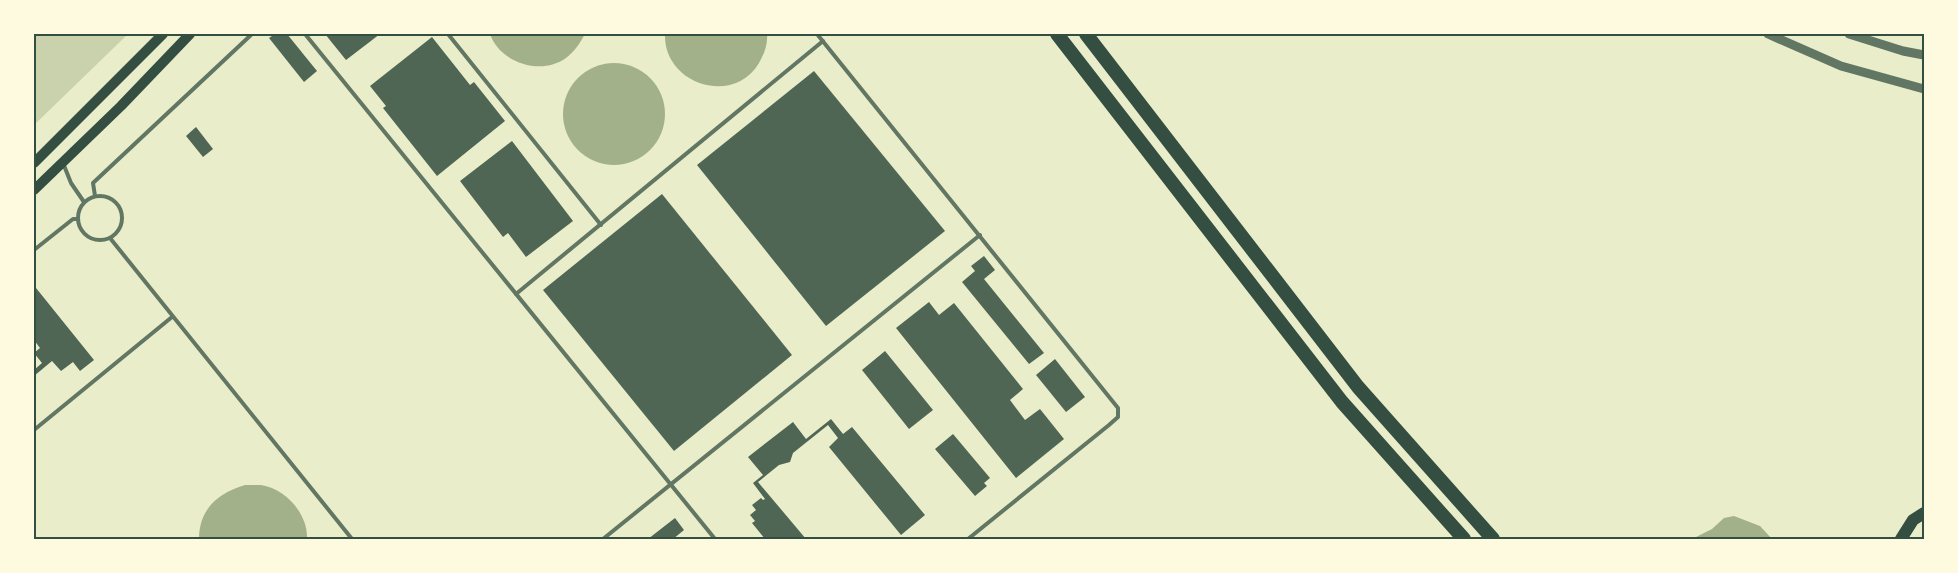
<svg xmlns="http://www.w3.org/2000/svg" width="1958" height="573" font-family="'Golos Text',sans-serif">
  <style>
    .green { fill: #cad2ad }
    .water { fill: #a3b18a }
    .building { fill: #4f6655 }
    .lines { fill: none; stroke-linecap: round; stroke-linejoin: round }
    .service { stroke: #617663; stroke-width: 4 }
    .tertiary { stroke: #617663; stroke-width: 9 }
    .secondary { stroke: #344e41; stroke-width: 10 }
    .trunk { stroke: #344e41; stroke-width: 12 }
    .motorway { stroke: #344e41; stroke-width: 14 }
    .neatline { fill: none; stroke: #344e41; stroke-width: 2 }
  </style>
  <rect width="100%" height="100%" fill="#e9edc9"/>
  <path class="green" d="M 34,34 L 128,34 L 34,125 Z"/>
  <g class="water">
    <path d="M 490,34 L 585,34 C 580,43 575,51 566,58 C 541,76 500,63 490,34 Z"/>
    <path d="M 665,34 L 767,34 C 768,44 764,54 759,63 C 733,107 663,84 665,34 Z"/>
    <circle cx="614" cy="114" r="51"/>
    <path d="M 245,485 C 250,485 256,485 261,485 C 286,489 308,514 307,539 L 199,539 C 199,509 218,493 245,485 Z"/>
    <path d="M 1734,516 L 1760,526 L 1772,539 L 1692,539 L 1712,529 L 1724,518 Z"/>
  </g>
  <g class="building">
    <path d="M 275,34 L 287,34 L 317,71 L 304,82 L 269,38 Z"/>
    <path d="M 325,34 L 380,34 L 346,60 Z"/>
    <path d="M 432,37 L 470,85 L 474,82 L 505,121 L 437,176 L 383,108 L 386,106 L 370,86 Z"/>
    <path d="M 814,71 L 945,231 L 826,326 L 697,165 Z"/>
    <path d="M 196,127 L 213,149 L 203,157 L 186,136 Z"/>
    <path d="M 512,141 L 573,221 L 526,257 L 508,233 L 503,237 L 460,181 Z"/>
    <path d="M 662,194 L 792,355 L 674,451 L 543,290 Z"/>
    <path d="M 984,256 L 995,270 L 984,279 L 1044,353 L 1029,364 L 962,282 L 975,271 L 971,266 Z"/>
    <path d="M 36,288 L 94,360 L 80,371 L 73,362 L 61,371 L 52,361 L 34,376 L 34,370 L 42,363 L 34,353 L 40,348 L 34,340 L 34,290 Z"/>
    <path d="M 929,302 L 939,315 L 954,303 L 1023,389 L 1010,400 L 1025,420 L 1040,409 L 1064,439 L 1016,478 L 896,328 Z"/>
    <path d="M 885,351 L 933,410 L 909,429 L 862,370 Z"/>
    <path d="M 1055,359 L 1085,397 L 1066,412 L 1036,375 Z"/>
    <path d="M 831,419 L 843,434 L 852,427 L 925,515 L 901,535 L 829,447 L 838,438 L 828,425 L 793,453 L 790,462 L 779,465 L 758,482 L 806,539 L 765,539 L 752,523 L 755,521 L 750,515 L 756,510 L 752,505 L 761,498 L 763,500 L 765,499 L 753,483 L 763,475 L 748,457 L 793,422 L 806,439 Z"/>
    <path d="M 953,434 L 990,478 L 984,483 L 987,486 L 975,496 L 935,449 Z"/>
    <path d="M 675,518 L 684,530 L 673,539 L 648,539 Z"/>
  </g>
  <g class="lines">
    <g class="service">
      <path d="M 305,34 L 715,539"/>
      <path d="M 448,34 L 601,225"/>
      <path d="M 817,34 L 1118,408 L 1118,417 L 1109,425 L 968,539"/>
      <path d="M 63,163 L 71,183 L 84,202"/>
      <circle cx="100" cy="218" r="22"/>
      <path d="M 95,196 L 93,183 L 252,34"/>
      <path d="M 110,238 L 352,539"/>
      <path d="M 34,250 L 73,219 L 76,219"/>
      <path d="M 516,294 L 823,41"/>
      <path d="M 34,430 L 172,317"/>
      <path d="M 603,539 L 980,235"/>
    </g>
    <g class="tertiary">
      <path d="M 1768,34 L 1841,66 L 1924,89"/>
      <path d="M 1849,34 L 1903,51 L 1924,55"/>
    </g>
    <g class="secondary">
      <path d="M 34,163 L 163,34"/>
      <path d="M 34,190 L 121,106 L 190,34"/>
    </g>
    <path class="trunk" d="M 1901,539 L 1913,520 L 1924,513"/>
    <g class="motorway">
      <path d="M 1057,34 L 1342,402 L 1464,539"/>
      <path d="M 1086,34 L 1358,387 L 1493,539"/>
    </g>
  </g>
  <rect width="1958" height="573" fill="none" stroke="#fefae0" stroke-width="70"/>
  <rect x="35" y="35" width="1888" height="503" class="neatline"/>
</svg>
